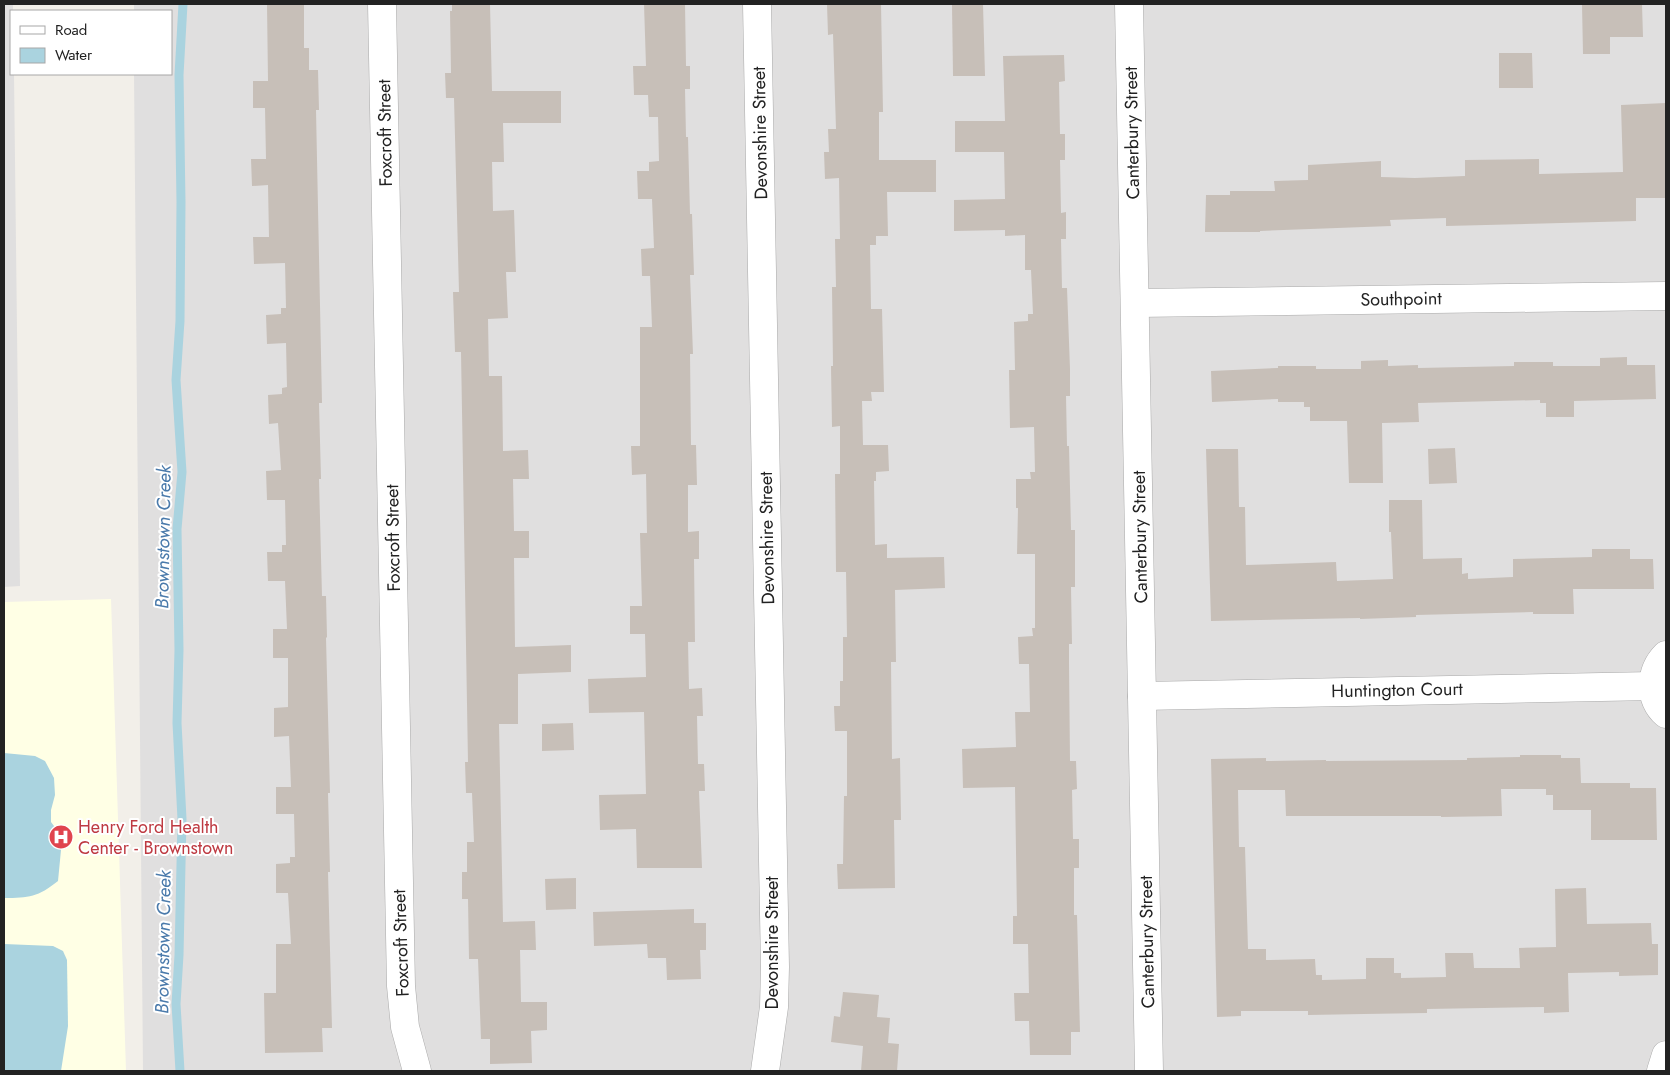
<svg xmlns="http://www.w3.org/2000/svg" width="1670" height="1075" font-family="Jost,sans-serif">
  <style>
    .residential { fill: #e0dfdf }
    .education { fill: #ffffe5 }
    .water { fill: #aad3df }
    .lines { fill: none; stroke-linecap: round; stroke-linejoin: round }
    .stream { stroke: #aad3df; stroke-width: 9 }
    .building { fill: #c7bfb8 }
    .minor-casing { stroke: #a9a9a9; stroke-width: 29 }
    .minor { stroke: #fff; stroke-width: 28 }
    .labels { text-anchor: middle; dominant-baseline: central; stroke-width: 4; stroke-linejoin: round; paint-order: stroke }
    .street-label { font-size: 18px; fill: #222; stroke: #fff }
    .health-label { font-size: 18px; fill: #be3a42; stroke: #fff; text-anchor: start }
    .water-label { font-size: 19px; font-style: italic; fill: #4a7aab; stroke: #fff }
  </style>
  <rect width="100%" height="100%" fill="#f2efe9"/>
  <g class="residential">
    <path d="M 4,4 L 13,4 L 13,11 L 11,11 L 11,74 L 14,74 L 20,586 L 4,587 Z"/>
    <path d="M 134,4 L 1666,4 L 1666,1071 L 143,1071 L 134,74 L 171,74 L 171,11 L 134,11 Z"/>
  </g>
  <path class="education" d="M 111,599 L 126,1071 L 4,1071 L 4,602 Z"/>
  <g class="water">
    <path d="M 4,753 L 35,756 L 45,761 L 54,778 L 55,795 L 51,810 L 51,822 L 60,834 L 61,850 L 58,881 C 38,897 29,898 4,898 Z"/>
    <path d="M 4,944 L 53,946 L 63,951 L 67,960 L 68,1026 L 61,1071 L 4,1071 Z"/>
  </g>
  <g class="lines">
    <path class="stream" d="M 180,1071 L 176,1004 L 179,955 L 182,819 L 177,723 L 179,650 L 177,529 L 182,472 L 176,380 L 180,321 L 181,202 L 179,75 L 183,4"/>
  </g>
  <g class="building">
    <path d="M 267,4 L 304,4 L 304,48 L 309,48 L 309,70 L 318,70 L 319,110 L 316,110 L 322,403 L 319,403 L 321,479 L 319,479 L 322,596 L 326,596 L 327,637 L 326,638 L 330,793 L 328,793 L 330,872 L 328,872 L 332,1028 L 322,1028 L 323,1052 L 265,1053 L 264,993 L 276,993 L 276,944 L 291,944 L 288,893 L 276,893 L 276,864 L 290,863 L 290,857 L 295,857 L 294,814 L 276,814 L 276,787 L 291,787 L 289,736 L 274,737 L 274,708 L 288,707 L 288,658 L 273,658 L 273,629 L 287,629 L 285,581 L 268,581 L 267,552 L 282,552 L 282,545 L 286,545 L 285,500 L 267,500 L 266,471 L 281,470 L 278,423 L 269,424 L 268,395 L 282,394 L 282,388 L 287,387 L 286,343 L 267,344 L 266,315 L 281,314 L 281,308 L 286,308 L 285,263 L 254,264 L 253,237 L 269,237 L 268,185 L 252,186 L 251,159 L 266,159 L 265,108 L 253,108 L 253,81 L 268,81 Z"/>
    <path d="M 452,4 L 490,4 L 492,91 L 561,91 L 561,123 L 503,123 L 504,162 L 492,162 L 493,211 L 514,210 L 516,272 L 506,272 L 508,318 L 488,319 L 489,376 L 502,376 L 503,451 L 528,450 L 529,479 L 513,479 L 514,531 L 529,531 L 529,558 L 514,558 L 515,647 L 571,645 L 571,672 L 518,674 L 518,724 L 499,724 L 503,922 L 535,921 L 536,950 L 520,950 L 521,1002 L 547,1002 L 547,1030 L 531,1031 L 532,1063 L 490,1064 L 490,1039 L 481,1039 L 478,959 L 469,959 L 468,899 L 462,899 L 462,872 L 467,872 L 467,842 L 474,842 L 472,793 L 466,793 L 465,762 L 468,762 L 461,352 L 455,352 L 453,292 L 459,292 L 454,98 L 446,98 L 445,73 L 451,73 L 450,11 L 452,11 Z"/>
    <path d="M 644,4 L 685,4 L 686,66 L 690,66 L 690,89 L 685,89 L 686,137 L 688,137 L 690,214 L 692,214 L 694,275 L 690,275 L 693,354 L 690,354 L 691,445 L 696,445 L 697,485 L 688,485 L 688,532 L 699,531 L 699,559 L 694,559 L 695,642 L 688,642 L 689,689 L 702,688 L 703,716 L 697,716 L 698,764 L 704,764 L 705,791 L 699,791 L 702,868 L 637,868 L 636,829 L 600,830 L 599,795 L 646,794 L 644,712 L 589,713 L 588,679 L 646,677 L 645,634 L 630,634 L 630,606 L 642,606 L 640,533 L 647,533 L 646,474 L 632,475 L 631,446 L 640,446 L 640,327 L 652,327 L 650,276 L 642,276 L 641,249 L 654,248 L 652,199 L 638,199 L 637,171 L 649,171 L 649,162 L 659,161 L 658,117 L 649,117 L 648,95 L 634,95 L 633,66 L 646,66 Z"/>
    <path d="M 827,4 L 881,4 L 883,112 L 879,112 L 879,160 L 936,160 L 936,192 L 887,192 L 888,236 L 876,236 L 876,245 L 870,245 L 871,309 L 882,309 L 884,392 L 871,392 L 872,401 L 862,401 L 863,445 L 888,445 L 889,471 L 876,472 L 876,481 L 874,481 L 875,545 L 887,544 L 887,558 L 944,557 L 945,588 L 895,590 L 896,662 L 891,662 L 892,759 L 900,758 L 901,820 L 894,820 L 895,888 L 838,889 L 837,864 L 843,864 L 844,796 L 847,796 L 847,731 L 835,731 L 834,706 L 840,706 L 840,681 L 843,681 L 843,637 L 847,637 L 846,572 L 836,572 L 835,474 L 840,474 L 840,426 L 832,427 L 831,366 L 833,366 L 832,287 L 836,287 L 835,239 L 840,239 L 839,178 L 825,179 L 824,152 L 829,152 L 828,129 L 836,129 L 833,34 L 828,35 Z"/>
    <path d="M 952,4 L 983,4 L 985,76 L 953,76 Z"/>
    <path d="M 1582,4 L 1642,4 L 1643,37 L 1610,37 L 1610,54 L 1583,54 Z"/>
    <path d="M 1499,53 L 1532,53 L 1533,88 L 1499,88 Z"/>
    <path d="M 1064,55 L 1065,81 L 1059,82 L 1060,134 L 1065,134 L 1065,160 L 1060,160 L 1061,213 L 1066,212 L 1066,239 L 1061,239 L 1062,288 L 1067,288 L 1070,369 L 1070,396 L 1066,396 L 1067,446 L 1069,446 L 1071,530 L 1075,530 L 1075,587 L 1071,587 L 1072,644 L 1069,644 L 1069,663 L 1070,761 L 1076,761 L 1077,789 L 1072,790 L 1073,839 L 1079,839 L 1079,868 L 1074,868 L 1074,915 L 1077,915 L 1080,1032 L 1071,1032 L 1071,1055 L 1030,1055 L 1029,1021 L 1015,1021 L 1014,993 L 1029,993 L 1028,944 L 1013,944 L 1013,916 L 1017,916 L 1015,787 L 963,788 L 962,749 L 1016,747 L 1015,712 L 1030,712 L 1029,664 L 1019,664 L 1018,637 L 1033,636 L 1032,628 L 1035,628 L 1035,554 L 1017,554 L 1018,508 L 1016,508 L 1016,479 L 1031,479 L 1030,472 L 1035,472 L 1034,427 L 1010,428 L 1009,370 L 1015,370 L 1014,322 L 1028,321 L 1028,314 L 1033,314 L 1031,270 L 1025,270 L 1025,235 L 1005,236 L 1005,230 L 954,231 L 954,200 L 1005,199 L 1004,152 L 955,152 L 955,121 L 1005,121 L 1003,56 Z"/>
    <path d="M 1666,103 L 1666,198 L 1636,198 L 1636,221 L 1446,226 L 1446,218 L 1390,220 L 1391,226 L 1260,231 L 1260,232 L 1205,232 L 1206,195 L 1230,195 L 1230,191 L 1275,191 L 1274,181 L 1308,180 L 1308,165 L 1381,161 L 1381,177 L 1415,178 L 1465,176 L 1465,160 L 1539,159 L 1539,174 L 1623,172 L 1621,105 Z"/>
    <path d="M 1627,357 L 1627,365 L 1655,365 L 1656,399 L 1574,401 L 1574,417 L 1546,417 L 1546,403 L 1540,403 L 1540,400 L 1418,403 L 1419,422 L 1382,423 L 1383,483 L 1349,483 L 1347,421 L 1310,421 L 1310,407 L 1304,407 L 1304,402 L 1278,402 L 1278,399 L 1212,402 L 1211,371 L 1278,368 L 1278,366 L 1316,366 L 1316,369 L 1361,369 L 1361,361 L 1388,360 L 1388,366 L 1418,365 L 1418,368 L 1514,366 L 1514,362 L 1553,362 L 1553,366 L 1600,366 L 1600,358 Z"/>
    <path d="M 1455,448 L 1457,483 L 1429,484 L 1428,449 Z"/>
    <path d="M 1206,449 L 1238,449 L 1239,507 L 1245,507 L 1246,565 L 1336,562 L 1337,581 L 1393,579 L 1391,532 L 1389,532 L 1389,500 L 1422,500 L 1423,559 L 1462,558 L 1462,574 L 1468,573 L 1468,579 L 1513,577 L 1513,559 L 1592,557 L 1592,549 L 1630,549 L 1630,559 L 1653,559 L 1654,589 L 1573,589 L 1574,614 L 1533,614 L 1533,612 L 1416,615 L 1416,617 L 1360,619 L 1360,618 L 1211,621 Z"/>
    <path d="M 573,723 L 574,750 L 542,751 L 542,724 Z"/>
    <path d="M 1520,755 L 1561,755 L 1561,758 L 1580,758 L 1581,783 L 1630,783 L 1630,788 L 1656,788 L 1657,840 L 1591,840 L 1591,810 L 1553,810 L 1553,795 L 1546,795 L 1546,789 L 1501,789 L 1502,816 L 1441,817 L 1441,816 L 1286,816 L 1285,790 L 1238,790 L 1239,847 L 1245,847 L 1248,949 L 1266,949 L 1266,960 L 1315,959 L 1316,975 L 1322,975 L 1322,980 L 1366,979 L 1366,958 L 1394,958 L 1394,973 L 1401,973 L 1401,978 L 1446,977 L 1445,953 L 1473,953 L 1474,968 L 1520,968 L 1519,948 L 1556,947 L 1555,889 L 1586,888 L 1587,924 L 1651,923 L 1652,944 L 1658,944 L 1658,975 L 1619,976 L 1619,972 L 1568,973 L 1569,1012 L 1544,1013 L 1544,1007 L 1427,1009 L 1427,1013 L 1364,1014 L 1308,1015 L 1308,1011 L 1241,1011 L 1241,1016 L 1217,1017 L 1211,759 L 1266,758 L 1266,761 L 1326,760 L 1326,761 L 1467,760 L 1467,758 L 1520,757 Z"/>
    <path d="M 576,878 L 576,909 L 546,910 L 545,879 Z"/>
    <path d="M 694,909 L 694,923 L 706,923 L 706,950 L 700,950 L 701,979 L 667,980 L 666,958 L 648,958 L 647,944 L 594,946 L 593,912 Z"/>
    <path d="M 843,992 L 879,995 L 877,1017 L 890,1018 L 888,1043 L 899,1044 L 897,1071 L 861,1071 L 863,1046 L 831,1042 L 834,1016 L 840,1017 Z"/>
  </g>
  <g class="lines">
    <defs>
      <g id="minor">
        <path d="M 382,4 L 401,986 L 405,1027 L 417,1071"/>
        <path d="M 757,4 L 775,967 L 774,1007 L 765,1071"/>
        <path d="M 1129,4 L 1149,1071"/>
        <path d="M 1136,303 L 1666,296"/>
        <path d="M 1666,655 C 1650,671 1648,698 1666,714"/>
        <path d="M 1142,696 L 1653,686"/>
        <path d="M 1661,1071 L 1666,1055"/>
      </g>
    </defs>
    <use href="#minor" class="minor-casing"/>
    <use href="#minor" class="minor"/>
  </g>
  <defs>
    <symbol id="hospital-disc" viewBox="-11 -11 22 22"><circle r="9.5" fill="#e0444e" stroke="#fff"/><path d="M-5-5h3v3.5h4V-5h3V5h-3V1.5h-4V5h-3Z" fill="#fff"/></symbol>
  </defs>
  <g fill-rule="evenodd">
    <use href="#hospital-disc" x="47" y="823" width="28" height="28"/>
  </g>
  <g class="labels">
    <g class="street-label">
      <text transform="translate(385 133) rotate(-91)">Foxcroft Street</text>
      <text transform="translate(760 133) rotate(-91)">Devonshire Street</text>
      <text transform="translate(1132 133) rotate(-91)">Canterbury Street</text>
      <text transform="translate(1401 299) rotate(-1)">Southpoint</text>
      <text transform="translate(1140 537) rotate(-91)">Canterbury Street</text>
      <text transform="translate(393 538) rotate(-91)">Foxcroft Street</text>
      <text transform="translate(767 538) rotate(-91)">Devonshire Street</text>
      <text transform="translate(1397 690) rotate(-1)">Huntington Court</text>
      <text transform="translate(1147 942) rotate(-91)">Canterbury Street</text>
      <text transform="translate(401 943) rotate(-92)">Foxcroft Street</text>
      <text transform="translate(772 943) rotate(-90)">Devonshire Street</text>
    </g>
    <g class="health-label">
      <text x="78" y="827">Henry Ford Health<tspan x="78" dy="21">Center - Brownstown</tspan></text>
    </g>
    <g class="water-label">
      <text transform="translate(163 537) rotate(-89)">Brownstown Creek</text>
      <text transform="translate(163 942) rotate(-89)">Brownstown Creek</text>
    </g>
  </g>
  <rect width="1670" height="1075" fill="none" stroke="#222222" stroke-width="10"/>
  <rect x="10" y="10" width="162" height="65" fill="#ffffff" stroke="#a7a7a7"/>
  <rect x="20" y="26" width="25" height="8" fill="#ffffff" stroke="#a7a7a7"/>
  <text x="55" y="35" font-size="15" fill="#222222">Road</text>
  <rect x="20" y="48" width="25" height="15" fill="#aad3df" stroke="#a7a7a7"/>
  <text x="55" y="60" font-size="15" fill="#222222">Water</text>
</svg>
